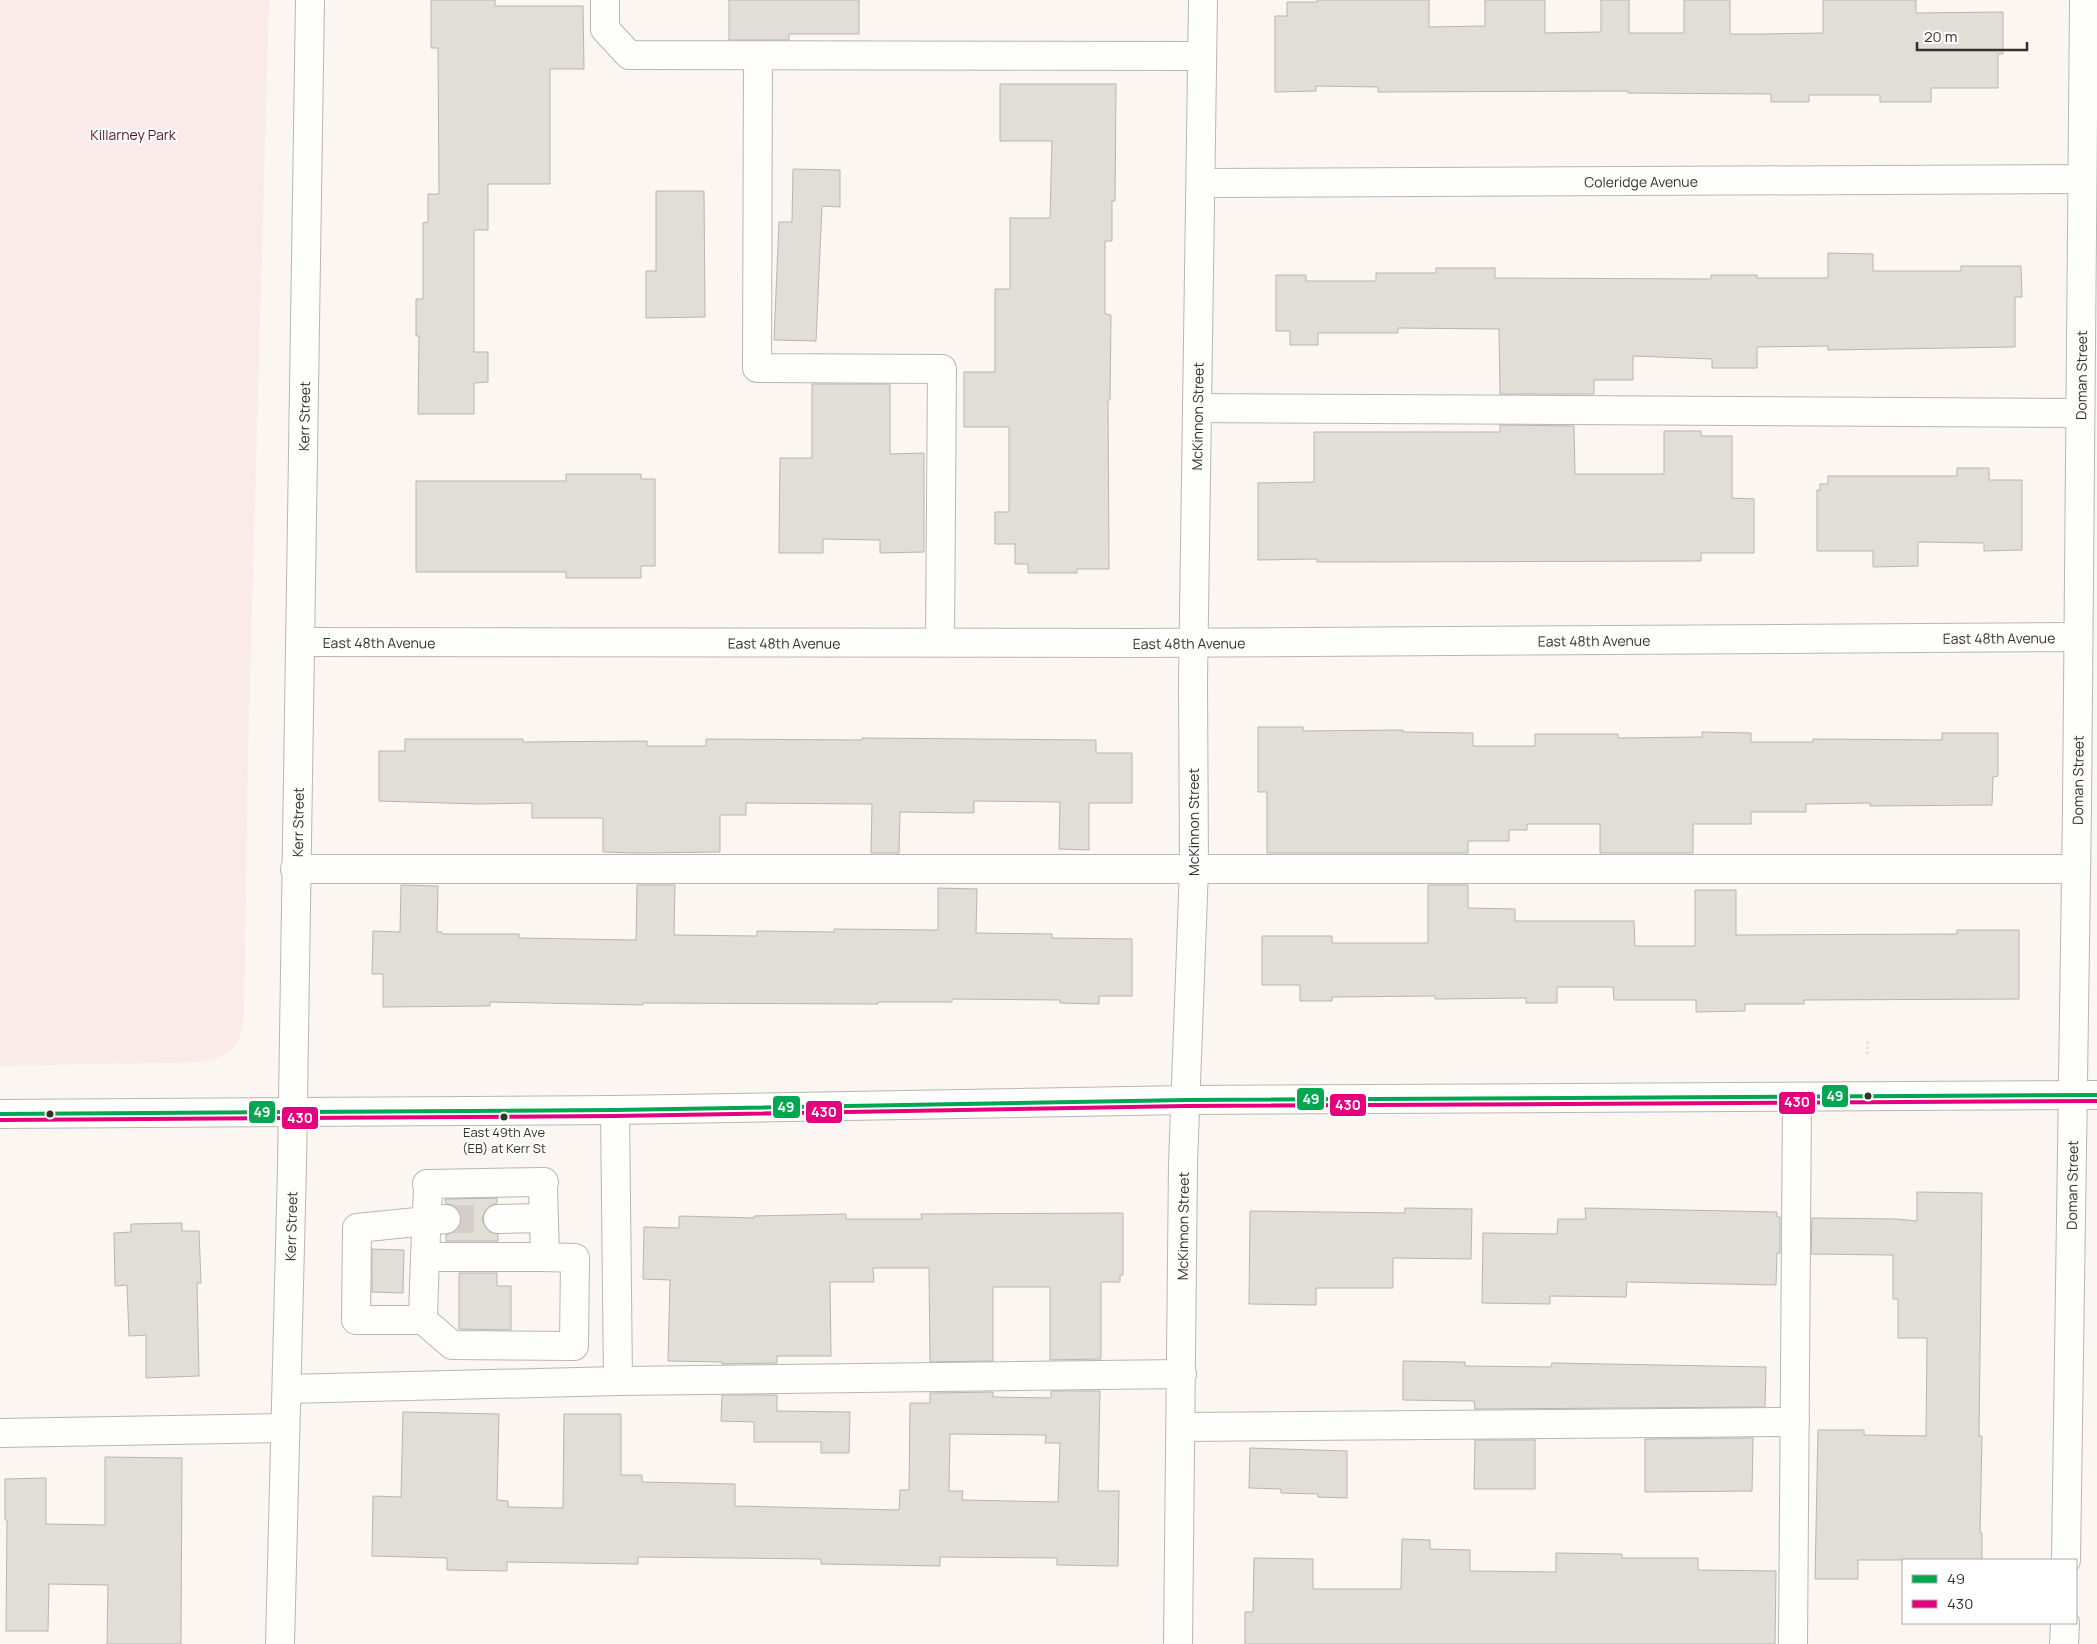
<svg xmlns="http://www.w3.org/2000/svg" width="2097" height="1644" font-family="Manrope,sans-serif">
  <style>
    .green { fill: #faeaea }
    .building { fill: #e1ded8; stroke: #b8b5b0; fill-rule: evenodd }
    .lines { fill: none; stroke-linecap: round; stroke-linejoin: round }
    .minor-tunnel { stroke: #d3cec9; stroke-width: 28; stroke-dasharray: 28 14; stroke-linecap: butt }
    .minor-casing { stroke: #bab6b1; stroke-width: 30 }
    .path { stroke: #e2e0de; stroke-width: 3; stroke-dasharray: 2.5 2.5; stroke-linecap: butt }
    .minor { stroke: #fefefd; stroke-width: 28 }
    .bus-1-casing { stroke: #fff; stroke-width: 8 }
    .bus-2-casing { stroke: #fff; stroke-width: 8 }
    .bus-1 { stroke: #00a651; stroke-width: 4 }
    .bus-2 { stroke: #e5007d; stroke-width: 4 }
    .bus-dot { fill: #35302a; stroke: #fff; stroke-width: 2 }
    .labels { text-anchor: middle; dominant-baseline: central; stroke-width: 4; stroke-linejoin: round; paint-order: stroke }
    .bus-label { font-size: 13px; fill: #35302a; stroke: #fff }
    .park-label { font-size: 14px; fill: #56132a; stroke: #fff }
    .street-label { font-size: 14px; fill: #35302a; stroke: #fff }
    .line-badge { stroke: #fff; stroke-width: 2 }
    .badge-label { font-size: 14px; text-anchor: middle; font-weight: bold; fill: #fff }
  </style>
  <rect width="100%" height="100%" fill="#fbf6f1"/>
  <path class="green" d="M 0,0 L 269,0 L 248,752 L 244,1015 C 241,1049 230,1057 198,1062 L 0,1066 Z"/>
  <g class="building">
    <path d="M 431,0 L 495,0 L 495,6 L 583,6 L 584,69 L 550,69 L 550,184 L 488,184 L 488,230 L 474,230 L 474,352 L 488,352 L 488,382 L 474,383 L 474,414 L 418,414 L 419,336 L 416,336 L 416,299 L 423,299 L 423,223 L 428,222 L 428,194 L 439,194 L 438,48 L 431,48 Z"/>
    <path d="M 729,0 L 859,0 L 859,34 L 789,34 L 789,40 L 729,40 Z"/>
    <path d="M 1317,0 L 1429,0 L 1429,27 L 1485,26 L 1485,0 L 1545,0 L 1545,33 L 1601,32 L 1601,0 L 1629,0 L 1629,33 L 1684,33 L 1684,0 L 1730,0 L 1730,34 L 1759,34 L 1823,33 L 1823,0 L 1916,0 L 1916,13 L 2003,12 L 2003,54 L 1998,54 L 1998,88 L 1931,88 L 1931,102 L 1880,102 L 1880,95 L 1809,95 L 1809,102 L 1771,102 L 1771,94 L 1628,93 L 1628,91 L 1378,92 L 1378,87 L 1316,86 L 1316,91 L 1275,92 L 1275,16 L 1287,16 L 1287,2 L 1317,2 Z"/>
    <path d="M 1000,84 L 1116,84 L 1115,201 L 1112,201 L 1112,241 L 1105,241 L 1105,314 L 1111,315 L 1110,400 L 1108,400 L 1109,569 L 1077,569 L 1077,573 L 1028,573 L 1028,564 L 1015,564 L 1015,544 L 995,544 L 995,512 L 1009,512 L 1009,427 L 964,427 L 964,372 L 995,372 L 995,289 L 1010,289 L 1010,218 L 1050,218 L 1052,141 L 1000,141 Z"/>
    <path d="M 793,169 L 840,170 L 840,207 L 822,206 L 816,341 L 774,340 L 779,222 L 792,222 Z"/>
    <path d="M 656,191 L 704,191 L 705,317 L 646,318 L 646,271 L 656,271 Z"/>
    <path d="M 1828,253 L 1873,254 L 1873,271 L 1961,271 L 1961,266 L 2021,266 L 2022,297 L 2015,297 L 2015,347 L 1828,350 L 1828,346 L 1757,347 L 1757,368 L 1712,368 L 1712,359 L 1633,356 L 1633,380 L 1594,380 L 1594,394 L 1500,394 L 1499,329 L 1398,328 L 1398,333 L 1318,333 L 1318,345 L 1290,345 L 1290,331 L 1276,331 L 1276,275 L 1306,275 L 1306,281 L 1376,281 L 1376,273 L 1436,273 L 1436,268 L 1495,268 L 1495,278 L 1711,279 L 1711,275 L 1757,275 L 1757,278 L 1828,278 Z"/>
    <path d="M 812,384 L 890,384 L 890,454 L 924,453 L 924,552 L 880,553 L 880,540 L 823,539 L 823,553 L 779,553 L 780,458 L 812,458 Z"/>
    <path d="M 1500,425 L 1574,426 L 1575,474 L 1664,474 L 1664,431 L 1701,431 L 1701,436 L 1732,436 L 1732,498 L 1754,499 L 1754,553 L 1701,553 L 1701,561 L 1357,562 L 1317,562 L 1317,559 L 1258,560 L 1258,483 L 1314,482 L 1314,432 L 1500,432 Z"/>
    <path d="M 1957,468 L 1989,468 L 1989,480 L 2022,480 L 2022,550 L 1984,551 L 1984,543 L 1918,542 L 1918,566 L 1873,567 L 1873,551 L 1817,551 L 1817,490 L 1820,490 L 1820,484 L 1828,484 L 1828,476 L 1957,476 Z"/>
    <path d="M 566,474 L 641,474 L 641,479 L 655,479 L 655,566 L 641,566 L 641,578 L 566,578 L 566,572 L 416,572 L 416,481 L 566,481 Z"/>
    <path d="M 1258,727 L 1303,727 L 1303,731 L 1403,730 L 1403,732 L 1473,733 L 1473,746 L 1535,746 L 1535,734 L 1618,734 L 1618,738 L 1702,737 L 1702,732 L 1751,733 L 1751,742 L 1813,742 L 1813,739 L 1942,740 L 1942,733 L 1998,733 L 1998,776 L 1993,777 L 1992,805 L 1870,806 L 1870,803 L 1806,804 L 1806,812 L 1751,812 L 1751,824 L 1693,824 L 1693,853 L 1600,853 L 1600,824 L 1527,824 L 1527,830 L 1509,830 L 1509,841 L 1468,841 L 1468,853 L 1267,853 L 1267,792 L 1258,792 Z"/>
    <path d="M 862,738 L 1096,740 L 1096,753 L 1132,753 L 1132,803 L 1089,803 L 1089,850 L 1059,849 L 1060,802 L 974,801 L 974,813 L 900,812 L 899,853 L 871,853 L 872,804 L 746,803 L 746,815 L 720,815 L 720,852 L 637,853 L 603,852 L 603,818 L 532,818 L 532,803 L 478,804 L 379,801 L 379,751 L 405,751 L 405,739 L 523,739 L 523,742 L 647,741 L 647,746 L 706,746 L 706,739 L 862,740 Z"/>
    <path d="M 401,885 L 438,886 L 437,932 L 442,932 L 442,934 L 519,934 L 519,938 L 636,940 L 637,885 L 675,885 L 674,935 L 757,936 L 757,931 L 834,932 L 834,929 L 938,930 L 938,888 L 977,889 L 976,933 L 1052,934 L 1052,938 L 1132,939 L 1132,996 L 1099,996 L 1099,1004 L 1060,1003 L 1060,1000 L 952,999 L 952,1002 L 878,1002 L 878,1004 L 643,1003 L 643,1005 L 490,1002 L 490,1006 L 383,1007 L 383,974 L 372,974 L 373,931 L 400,932 Z"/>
    <path d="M 1428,885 L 1468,885 L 1468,908 L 1515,909 L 1515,921 L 1634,921 L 1635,946 L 1695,946 L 1695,890 L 1736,890 L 1736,935 L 1957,934 L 1957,930 L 2019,930 L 2019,999 L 1804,1000 L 1804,1004 L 1745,1004 L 1745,1011 L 1696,1012 L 1696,1000 L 1614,1000 L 1613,987 L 1557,987 L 1557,1003 L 1526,1003 L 1526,998 L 1435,999 L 1435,996 L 1332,997 L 1332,1001 L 1300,1001 L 1300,985 L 1262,985 L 1262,936 L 1332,936 L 1332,943 L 1428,943 Z"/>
    <path d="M 1917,1192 L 1982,1193 L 1979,1436 L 1982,1436 L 1980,1533 L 1982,1533 L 1982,1560 L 1858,1560 L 1858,1579 L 1815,1579 L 1818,1430 L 1864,1430 L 1864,1435 L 1926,1436 L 1927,1338 L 1898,1338 L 1898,1299 L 1893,1299 L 1893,1255 L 1811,1254 L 1812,1218 L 1897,1219 L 1917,1221 Z"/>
    <path d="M 497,1198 L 497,1203 L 490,1206 L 485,1211 L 482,1219 L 485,1227 L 490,1232 L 498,1234 L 498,1241 L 446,1241 L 446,1235 L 455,1231 L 460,1225 L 462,1218 L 458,1210 L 453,1205 L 446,1204 L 445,1199 Z"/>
    <path d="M 1405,1208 L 1472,1209 L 1471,1259 L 1393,1258 L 1393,1288 L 1316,1288 L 1316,1305 L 1249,1304 L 1250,1211 L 1405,1213 Z"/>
    <path d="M 1585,1208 L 1777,1212 L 1777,1217 L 1780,1217 L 1780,1253 L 1777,1253 L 1776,1285 L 1627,1282 L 1626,1297 L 1550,1296 L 1550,1304 L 1482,1303 L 1483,1233 L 1557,1234 L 1558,1219 L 1586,1219 Z"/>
    <path d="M 1123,1213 L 1123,1275 L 1120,1275 L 1120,1282 L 1101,1282 L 1101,1359 L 1050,1360 L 1050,1287 L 993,1287 L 993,1361 L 930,1362 L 929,1268 L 873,1268 L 874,1282 L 830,1282 L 831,1356 L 777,1356 L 777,1363 L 722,1364 L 722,1362 L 668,1361 L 670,1280 L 643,1279 L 644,1227 L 679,1228 L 679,1216 L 754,1218 L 754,1216 L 846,1214 L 846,1219 L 922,1219 L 921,1214 Z"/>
    <path d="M 182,1223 L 182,1231 L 199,1231 L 201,1283 L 197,1283 L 199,1376 L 146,1378 L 146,1335 L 129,1336 L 127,1285 L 115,1286 L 114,1233 L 131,1232 L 131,1224 Z"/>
    <path d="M 372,1249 L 404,1250 L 403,1293 L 372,1292 Z"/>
    <path d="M 459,1273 L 497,1273 L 497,1286 L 511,1286 L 511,1330 L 459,1329 Z"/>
    <path d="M 1403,1361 L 1465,1362 L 1465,1366 L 1551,1367 L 1552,1363 L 1766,1367 L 1765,1407 L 1475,1409 L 1474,1401 L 1403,1400 Z"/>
    <path d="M 1051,1391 L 1100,1391 L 1098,1491 L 1119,1491 L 1118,1566 L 1057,1565 L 1057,1558 L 940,1557 L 940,1566 L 821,1564 L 821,1559 L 638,1557 L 638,1564 L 507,1562 L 507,1571 L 447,1570 L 447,1558 L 372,1556 L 373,1496 L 401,1497 L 403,1412 L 499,1414 L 497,1500 L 508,1501 L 508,1507 L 563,1508 L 564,1414 L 621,1414 L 621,1475 L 642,1475 L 642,1482 L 735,1484 L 735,1506 L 899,1510 L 900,1490 L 909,1490 L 910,1403 L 930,1403 L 930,1393 L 993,1392 L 993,1397 L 1051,1398 ZM 950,1434 L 1046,1435 L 1045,1443 L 1060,1443 L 1058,1502 L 962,1500 L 963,1491 L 949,1491 Z"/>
    <path d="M 722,1395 L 777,1395 L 777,1411 L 850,1412 L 849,1453 L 821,1453 L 821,1442 L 754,1442 L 754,1422 L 721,1421 Z"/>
    <path d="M 1753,1438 L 1752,1491 L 1645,1492 L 1645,1439 Z"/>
    <path d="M 1475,1440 L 1535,1440 L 1535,1489 L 1474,1489 Z"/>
    <path d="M 1250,1448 L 1347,1451 L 1347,1498 L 1318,1497 L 1318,1494 L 1281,1493 L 1281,1489 L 1249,1488 Z"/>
    <path d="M 105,1457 L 182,1458 L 181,1644 L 107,1644 L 108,1585 L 49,1584 L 48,1631 L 6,1631 L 7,1520 L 5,1520 L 5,1479 L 46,1478 L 46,1524 L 105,1525 Z"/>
    <path d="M 1402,1539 L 1430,1540 L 1430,1549 L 1470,1550 L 1470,1571 L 1556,1572 L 1556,1553 L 1622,1554 L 1622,1558 L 1698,1558 L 1698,1570 L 1776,1571 L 1775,1644 L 1245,1644 L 1245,1612 L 1253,1612 L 1254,1558 L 1313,1559 L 1313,1589 L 1401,1589 Z"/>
  </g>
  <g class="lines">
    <path class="minor-tunnel" d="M 446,1219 L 498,1219"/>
    <defs>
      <g id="minor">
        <path d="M 605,0 L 605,29 L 629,55 L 1202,56"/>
        <path d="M 758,56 L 757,368 L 942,369 L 940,642"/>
        <path id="s1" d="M 1201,183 L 2082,179"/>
        <path d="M 1197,408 L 2080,413"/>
        <path id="s2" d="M 300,642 L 1136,643 L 2077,637"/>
        <path d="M 295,869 L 2075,869"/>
        <path d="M 615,1110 L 618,1381"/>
        <path d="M 0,1114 L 615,1110 L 1186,1100 L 2097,1095"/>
        <path d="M 427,1184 L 544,1182"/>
        <path d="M 428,1188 C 426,1232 424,1276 423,1320 L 356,1320 L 357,1228 L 446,1219"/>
        <path d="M 498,1219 L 544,1218"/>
        <path d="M 425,1257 L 545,1257 L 543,1188"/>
        <path d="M 423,1320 L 452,1345 L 574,1346 L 575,1258 L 545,1257"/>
        <path d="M 287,1389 L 618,1381 L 1182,1374"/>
        <path d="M 1182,1427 L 1795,1422"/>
        <path d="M 0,1433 L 285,1428"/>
        <path id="s3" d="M 2066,1560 L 2077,808 L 2084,0"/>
        <path id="s4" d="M 280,1644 L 292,1166 L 310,0"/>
        <path id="s5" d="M 1178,1644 L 1183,1164 L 1194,868 L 1193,682 L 1203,0"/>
        <path d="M 1793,1644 L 1797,1097"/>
        <path d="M 2064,1644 L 2065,1623"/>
      </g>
    </defs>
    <use href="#minor" class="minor-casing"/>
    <path class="path" d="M 1867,1054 L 1868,1040"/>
    <use href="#minor" class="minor"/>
    <defs>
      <path id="bus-1" d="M 0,1114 L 615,1110 L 1186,1100 L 2097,1095"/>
      <path id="bus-2" d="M 0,1120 L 615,1116 L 1186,1106 L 2097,1101"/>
    </defs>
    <use href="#bus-1" class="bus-1-casing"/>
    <use href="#bus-2" class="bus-2-casing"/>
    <use href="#bus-1" class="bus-1"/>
    <use href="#bus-2" class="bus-2"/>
  </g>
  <g class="bus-dot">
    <circle cx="1868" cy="1096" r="4.5"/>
    <circle cx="50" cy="1114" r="4.5"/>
    <circle cx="504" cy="1117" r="4.5"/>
  </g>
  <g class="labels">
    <g class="bus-label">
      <text x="504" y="1132">East 49th Ave<tspan x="504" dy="16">(EB) at Kerr St</tspan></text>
    </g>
    <g class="park-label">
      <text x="133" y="134">Killarney Park</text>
    </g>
    <g class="street-label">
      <text stroke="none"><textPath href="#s1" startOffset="440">Coleridge Avenue</textPath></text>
      <text stroke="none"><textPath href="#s3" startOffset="1185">Doman Street</textPath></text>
      <text stroke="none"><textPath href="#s4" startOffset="1228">Kerr Street</textPath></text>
      <text stroke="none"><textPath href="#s5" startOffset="1228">McKinnon Street</textPath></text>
      <text stroke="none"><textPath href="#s2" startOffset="1699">East 48th Avenue</textPath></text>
      <text stroke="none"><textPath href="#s2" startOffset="1294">East 48th Avenue</textPath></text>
      <text stroke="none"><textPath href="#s2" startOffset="79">East 48th Avenue</textPath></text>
      <text stroke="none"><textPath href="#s2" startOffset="484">East 48th Avenue</textPath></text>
      <text stroke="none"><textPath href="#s2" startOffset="889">East 48th Avenue</textPath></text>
      <text stroke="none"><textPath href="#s3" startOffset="780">Doman Street</textPath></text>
      <text stroke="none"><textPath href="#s4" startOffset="822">Kerr Street</textPath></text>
      <text transform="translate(1193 822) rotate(-90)">McKinnon Street</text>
      <text stroke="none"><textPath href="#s3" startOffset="375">Doman Street</textPath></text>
      <text stroke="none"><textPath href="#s4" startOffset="418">Kerr Street</textPath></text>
      <text stroke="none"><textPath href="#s5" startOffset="418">McKinnon Street</textPath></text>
    </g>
  </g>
  <g class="line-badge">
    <rect x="1821" y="1084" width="28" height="24" rx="5" fill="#00a651"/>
    <rect x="1296" y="1087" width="29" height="24" rx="5" fill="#00a651"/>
    <rect x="1778" y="1091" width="38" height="24" rx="5" fill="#e5007d"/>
    <rect x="1329" y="1093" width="38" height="24" rx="5" fill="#e5007d"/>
    <rect x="772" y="1095" width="29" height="24" rx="5" fill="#00a651"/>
    <rect x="248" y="1100" width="28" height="24" rx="5" fill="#00a651"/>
    <rect x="805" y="1100" width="38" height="24" rx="5" fill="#e5007d"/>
    <rect x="281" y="1106" width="38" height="24" rx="5" fill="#e5007d"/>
  </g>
  <g class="badge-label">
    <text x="1835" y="1101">49</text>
    <text x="1311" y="1104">49</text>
    <text x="1797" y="1107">430</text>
    <text x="1348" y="1110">430</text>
    <text x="786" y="1112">49</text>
    <text x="262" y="1117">49</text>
    <text x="824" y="1117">430</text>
    <text x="300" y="1123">430</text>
  </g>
  <rect x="1902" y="1559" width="175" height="65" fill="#ffffff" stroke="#aeacaa"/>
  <rect x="1912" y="1575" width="25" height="8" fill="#00a651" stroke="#aeacaa"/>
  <text x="1947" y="1584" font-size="15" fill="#35302a">49</text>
  <rect x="1912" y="1600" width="25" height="8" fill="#e5007d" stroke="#aeacaa"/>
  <text x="1947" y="1609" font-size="15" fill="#35302a">430</text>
  <path d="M1917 42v8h110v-8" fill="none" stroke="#35302a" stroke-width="2.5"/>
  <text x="1924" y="42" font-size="15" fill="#35302a" stroke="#ffffff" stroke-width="4" paint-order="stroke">20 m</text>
</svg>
